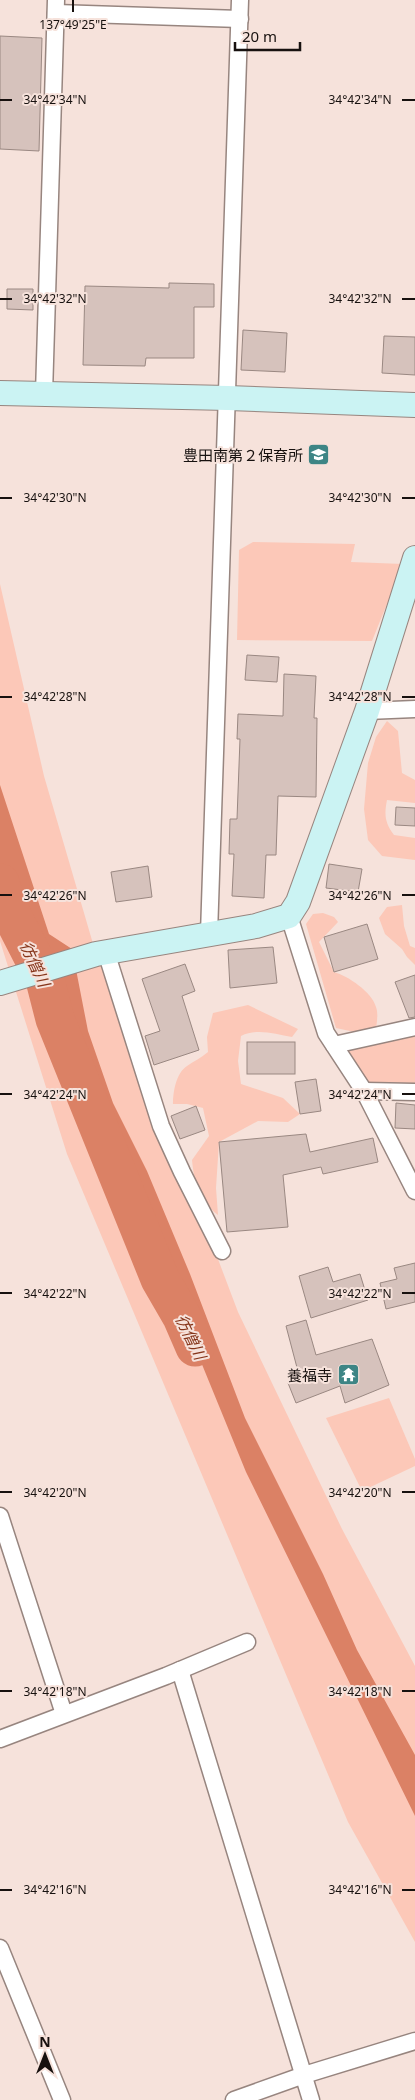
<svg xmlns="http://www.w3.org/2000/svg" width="415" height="2100" font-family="'Noto Sans','Noto Sans JP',sans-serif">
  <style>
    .green { fill: #fcc8b8 }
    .water { fill: #db8165 }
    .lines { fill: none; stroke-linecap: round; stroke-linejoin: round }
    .river { stroke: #db8165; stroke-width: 39 }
    .building { fill: #d6c2bc; stroke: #9a8882 }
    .street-casing { stroke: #97857f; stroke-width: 19 }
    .secondary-casing { stroke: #97857f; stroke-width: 26 }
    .street { stroke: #fff; stroke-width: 16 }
    .secondary { stroke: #cbf3f3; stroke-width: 24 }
    .ticks { fill: none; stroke: #17110f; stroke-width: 2 }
    .labels { text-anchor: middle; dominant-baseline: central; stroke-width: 4; stroke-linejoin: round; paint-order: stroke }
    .poi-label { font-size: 15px; fill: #17110f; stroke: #f6e2db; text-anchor: end }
    .water-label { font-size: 16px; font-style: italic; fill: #86351a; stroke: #f6e2db }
    .ticks-label { font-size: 12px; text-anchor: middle; fill: #17110f; stroke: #f6e2db; stroke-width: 4; stroke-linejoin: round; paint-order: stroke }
  </style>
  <rect width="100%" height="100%" fill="#f6e2db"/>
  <g class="green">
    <path d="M 253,542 L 355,544 L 351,562 L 403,564 L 372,641 L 237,640 L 239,550 Z"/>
    <path d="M 0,584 L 44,776 L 96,954 L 196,1201 L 238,1312 L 342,1529 L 415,1666 L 415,1942 L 348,1822 L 67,1154 L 0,941 Z"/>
    <path d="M 387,721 L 398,731 L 402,773 L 415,780 L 415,803 L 387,800 C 384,815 385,823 394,835 L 415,838 L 415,860 L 382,856 L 368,840 L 364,809 L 368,763 L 376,737 Z"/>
    <path d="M 402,905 L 404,926 L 410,946 L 415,948 L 415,965 L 407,957 L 402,949 L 385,934 L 379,918 L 387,907 Z"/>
    <path d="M 323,913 L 334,917 L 338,922 L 319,942 L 334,972 C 348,976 372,992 376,1007 C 379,1015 376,1027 375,1035 L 415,1026 L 415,1092 L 364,1091 L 340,1044 L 373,1036 L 336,1028 L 306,924 L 313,914 Z"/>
    <path d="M 248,1005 L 298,1029 L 292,1037 C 275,1034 257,1028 241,1036 L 238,1061 L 241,1084 L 283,1098 L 300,1114 L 288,1122 L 258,1121 L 219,1142 L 216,1188 L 218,1215 C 199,1200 194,1182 192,1160 L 209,1136 L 203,1108 L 187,1104 L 173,1104 C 173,1092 176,1073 187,1066 C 194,1061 201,1058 208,1052 L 207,1037 L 213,1013 Z"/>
    <path d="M 389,1398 L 415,1459 L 415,1466 L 362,1491 L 326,1418 Z"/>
  </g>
  <path class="water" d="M 0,785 L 49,934 L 72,949 L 88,1031 L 113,1103 L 147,1171 L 190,1274 L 245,1418 L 323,1574 L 357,1650 L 415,1755 L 415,1816 L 246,1472 L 192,1340 L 154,1264 L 76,1070 L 41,971 L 13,918 L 0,876 Z"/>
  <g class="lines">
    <path class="river" d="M 0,883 L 7,906 L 45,980 L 55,1019 L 160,1279 L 182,1317 L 195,1347"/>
  </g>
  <g class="building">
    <path d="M 0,36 L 42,38 L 39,151 L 0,149 Z"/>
    <path d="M 169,283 L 214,284 L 214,307 L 194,307 L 194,358 L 146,358 L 145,366 L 83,365 L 85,286 L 169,288 Z"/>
    <path d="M 7,289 L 33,289 L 33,310 L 7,309 Z"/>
    <path d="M 243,330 L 287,333 L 285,372 L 241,370 Z"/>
    <path d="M 384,336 L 415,337 L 415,375 L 382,373 Z"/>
    <path d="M 247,655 L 279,657 L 277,682 L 245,680 Z"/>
    <path d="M 284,674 L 316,676 L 314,718 L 317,718 L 316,797 L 278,796 L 276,855 L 266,855 L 264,898 L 232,896 L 234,854 L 229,854 L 230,819 L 237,819 L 240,739 L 237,739 L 238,714 L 283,716 Z"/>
    <path d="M 396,807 L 415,808 L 415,826 L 395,825 Z"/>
    <path d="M 329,864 L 362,869 L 358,892 L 326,888 Z"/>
    <path d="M 148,866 L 152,897 L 116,902 L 111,872 Z"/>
    <path d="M 367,924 L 378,959 L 334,972 L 324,937 Z"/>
    <path d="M 273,947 L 277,983 L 230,988 L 228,950 Z"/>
    <path d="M 185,964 L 195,991 L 182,996 L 199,1050 L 154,1065 L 145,1036 L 160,1031 L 142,979 Z"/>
    <path d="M 415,975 L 415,1017 L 409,1018 L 395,982 Z"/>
    <rect x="247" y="1042" width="48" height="32"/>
    <path d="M 316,1079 L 321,1111 L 300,1114 L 295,1082 Z"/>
    <path d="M 396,1103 L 415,1105 L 415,1129 L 395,1128 Z"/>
    <path d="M 196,1106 L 205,1130 L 180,1139 L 171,1116 Z"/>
    <path d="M 306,1134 L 310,1152 L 373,1138 L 378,1162 L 323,1174 L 321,1167 L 283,1175 L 288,1227 L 227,1232 L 219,1142 Z"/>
    <path d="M 415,1263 L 415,1302 L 386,1309 L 380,1283 L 397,1279 L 394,1268 Z"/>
    <path d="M 328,1267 L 333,1282 L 360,1274 L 368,1300 L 311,1318 L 299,1276 Z"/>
    <path d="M 306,1320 L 316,1355 L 372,1339 L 389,1385 L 345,1403 L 340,1386 L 296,1403 L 288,1383 L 300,1379 L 286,1326 Z"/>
  </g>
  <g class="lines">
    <defs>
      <g id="street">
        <path d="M 56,13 L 240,19"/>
        <path d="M 44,394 L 56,0"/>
        <path d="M 367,711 L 415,709"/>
        <path d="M 289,916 L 326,1033 L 364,1091 L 415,1191"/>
        <path d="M 209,934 L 240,0"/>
        <path d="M 106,952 L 161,1126 L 182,1172 L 222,1251"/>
        <path d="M 334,1045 L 415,1027"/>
        <path d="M 364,1091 L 415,1092"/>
        <path d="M 0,1516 L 64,1714"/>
        <path d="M 180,1670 L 311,2100"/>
        <path d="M 0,1739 L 166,1676 L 247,1642"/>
        <path d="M 0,1948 L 62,2100"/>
        <path d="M 234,2100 L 304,2075 L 415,2041"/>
      </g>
      <g id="secondary">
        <path d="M 0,393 L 228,398 L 415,405"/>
        <path d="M 0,983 L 96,954 L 256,926 L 289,916 L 298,902 L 367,711 L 415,558"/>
      </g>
    </defs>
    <use href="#street" class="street-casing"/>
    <use href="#secondary" class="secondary-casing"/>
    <use href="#street" class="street"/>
    <use href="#secondary" class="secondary"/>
  </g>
  <path class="ticks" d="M 73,0 L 73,12M 0,100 L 12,100M 402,100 L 415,100M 0,299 L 12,299M 402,299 L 415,299M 0,498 L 12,498M 402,498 L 415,498M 0,697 L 12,697M 402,697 L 415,697M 0,895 L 12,895M 402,895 L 415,895M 0,1094 L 12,1094M 402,1094 L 415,1094M 0,1293 L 12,1293M 402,1293 L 415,1293M 0,1492 L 12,1492M 402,1492 L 415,1492M 0,1691 L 12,1691M 402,1691 L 415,1691M 0,1890 L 12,1890M 402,1890 L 415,1890"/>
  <defs>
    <symbol id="school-square" viewBox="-11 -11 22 22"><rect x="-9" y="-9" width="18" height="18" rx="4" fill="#3d8585" stroke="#f6e2db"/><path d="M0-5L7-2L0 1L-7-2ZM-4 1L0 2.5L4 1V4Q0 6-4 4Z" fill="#fff"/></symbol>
    <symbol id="temple-square" viewBox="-11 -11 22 22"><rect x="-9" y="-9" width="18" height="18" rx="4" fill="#3d8585" stroke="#f6e2db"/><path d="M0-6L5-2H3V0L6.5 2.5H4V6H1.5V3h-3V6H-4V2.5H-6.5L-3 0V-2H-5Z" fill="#fff"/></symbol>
  </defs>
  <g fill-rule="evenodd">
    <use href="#school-square" x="306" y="442" width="25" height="25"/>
    <use href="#temple-square" x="336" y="1362" width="25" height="25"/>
  </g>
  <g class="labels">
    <g class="poi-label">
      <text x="303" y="455">豊田南第２保育所</text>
      <text x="332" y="1375">養福寺</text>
    </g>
    <g class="water-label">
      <text transform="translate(35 964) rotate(65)">彷僧川</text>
      <text transform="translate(191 1337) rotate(64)">彷僧川</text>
    </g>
  </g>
  <g class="ticks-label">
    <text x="73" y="29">137°49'25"E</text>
    <text x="55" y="104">34°42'34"N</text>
    <text x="360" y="104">34°42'34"N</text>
    <text x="55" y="303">34°42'32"N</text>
    <text x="360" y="303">34°42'32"N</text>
    <text x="55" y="502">34°42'30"N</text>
    <text x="360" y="502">34°42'30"N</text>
    <text x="55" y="701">34°42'28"N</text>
    <text x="360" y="701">34°42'28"N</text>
    <text x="55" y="900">34°42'26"N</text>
    <text x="360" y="900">34°42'26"N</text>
    <text x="55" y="1099">34°42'24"N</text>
    <text x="360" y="1099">34°42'24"N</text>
    <text x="55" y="1298">34°42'22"N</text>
    <text x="360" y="1298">34°42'22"N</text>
    <text x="55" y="1497">34°42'20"N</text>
    <text x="360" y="1497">34°42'20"N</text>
    <text x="55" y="1696">34°42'18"N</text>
    <text x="360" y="1696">34°42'18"N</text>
    <text x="55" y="1894">34°42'16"N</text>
    <text x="360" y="1894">34°42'16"N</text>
  </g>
  <g transform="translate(45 2055)" stroke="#f6e2db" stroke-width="4" paint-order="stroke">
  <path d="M0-4L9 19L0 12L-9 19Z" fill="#17110f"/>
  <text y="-8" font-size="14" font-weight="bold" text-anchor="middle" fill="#17110f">N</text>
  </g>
  <path d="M235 42v8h65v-8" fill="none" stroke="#17110f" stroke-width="2.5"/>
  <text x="242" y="42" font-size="15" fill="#17110f" stroke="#f6e2db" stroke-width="4" paint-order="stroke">20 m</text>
</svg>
